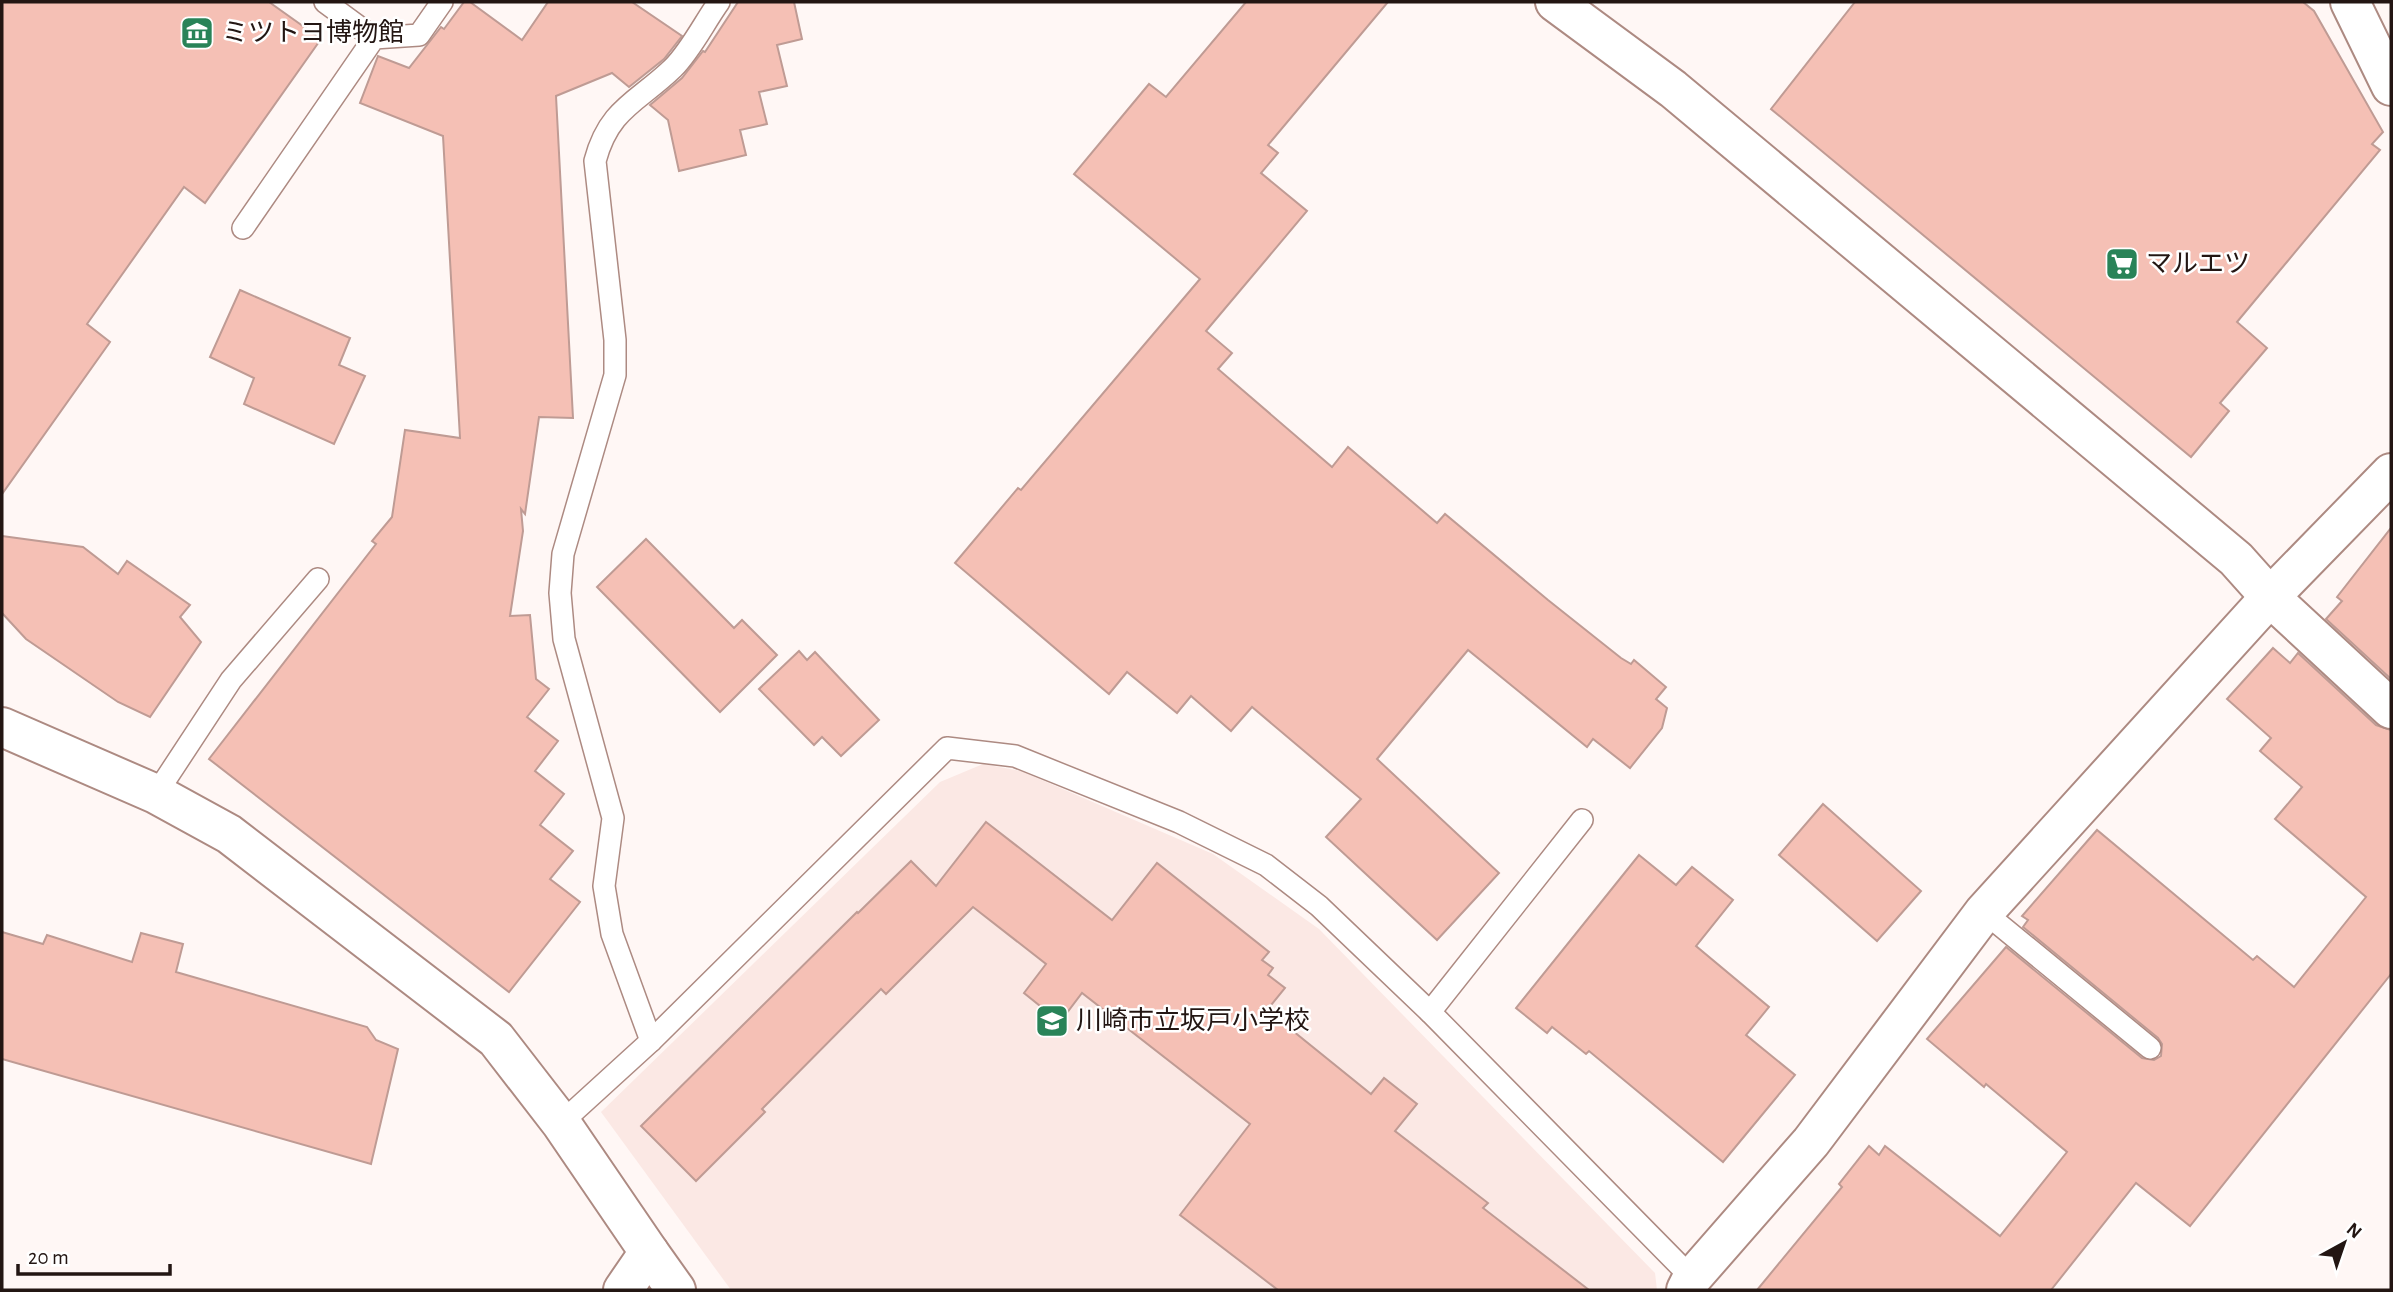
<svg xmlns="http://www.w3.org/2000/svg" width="2393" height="1292" font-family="'Alegreya Sans','Noto Sans JP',sans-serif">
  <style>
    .built { fill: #fbe8e4 }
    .building { fill: #f5c0b5; stroke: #bf9b94; stroke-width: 2 }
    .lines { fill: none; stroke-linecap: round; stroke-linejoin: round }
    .service-casing { stroke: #ad8a82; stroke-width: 24 }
    .minor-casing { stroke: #ad8a82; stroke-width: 42 }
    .tertiary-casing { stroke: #ad8a82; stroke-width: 42 }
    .service { stroke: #fff; stroke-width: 21 }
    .minor { stroke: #fff; stroke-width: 38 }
    .tertiary { stroke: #fff; stroke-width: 38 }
    .labels { text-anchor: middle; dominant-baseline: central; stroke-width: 5; stroke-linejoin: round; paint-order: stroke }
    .poi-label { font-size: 26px; fill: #231613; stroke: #fff; text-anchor: start }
  </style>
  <rect width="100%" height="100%" fill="#fff7f5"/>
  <path class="built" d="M 983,764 L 1021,771 L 1213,854 L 1319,929 L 1655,1273 L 1657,1290 L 731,1290 L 601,1112 L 940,782 Z"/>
  <g class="building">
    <path d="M 2,2 L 269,2 L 321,39 L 205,203 L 184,187 L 87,324 L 110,342 L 2,494 Z"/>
    <path d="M 464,2 L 470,2 L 522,40 L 548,2 L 632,2 L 682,36 L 664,59 L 629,87 L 612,73 L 556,96 L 573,418 L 539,417 L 525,514 L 521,509 L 523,531 L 510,616 L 530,615 L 536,679 L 549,689 L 527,717 L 558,741 L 535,771 L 564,794 L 540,825 L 573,851 L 550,879 L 580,902 L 509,992 L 209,759 L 376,544 L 372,541 L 392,517 L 405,430 L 460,438 L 443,136 L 360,103 L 378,56 L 409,68 L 441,27 L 444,29 Z"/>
    <path d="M 738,2 L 794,2 L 802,39 L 777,45 L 787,86 L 759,92 L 767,124 L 740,130 L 746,155 L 679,171 L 668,120 L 650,105 L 682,78 L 703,51 L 705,52 Z"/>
    <path d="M 1246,2 L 1388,2 L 1268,145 L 1278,153 L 1261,173 L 1307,211 L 1206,331 L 1232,353 L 1218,369 L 1332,467 L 1348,447 L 1437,523 L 1445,514 L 1548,600 L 1621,658 L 1631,664 L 1634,660 L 1666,687 L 1656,699 L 1667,708 L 1662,728 L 1630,768 L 1593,739 L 1587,747 L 1468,650 L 1377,759 L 1499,873 L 1437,940 L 1326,837 L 1361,799 L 1252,707 L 1231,731 L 1191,696 L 1177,713 L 1127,672 L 1109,694 L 955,563 L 1018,488 L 1021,490 L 1200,279 L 1074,174 L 1149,84 L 1166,97 Z"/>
    <path d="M 1855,2 L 2303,2 L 2314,11 L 2383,132 L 2372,144 L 2380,150 L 2237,322 L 2267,348 L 2220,403 L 2229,411 L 2191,457 L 1771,109 Z"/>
    <path d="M 240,290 L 350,338 L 339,365 L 365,376 L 334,444 L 244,404 L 254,378 L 210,357 Z"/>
    <path d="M 2391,528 L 2391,679 L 2326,619 L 2342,601 L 2337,597 Z"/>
    <path d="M 2,536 L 83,547 L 118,574 L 127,561 L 190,605 L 180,617 L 201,642 L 150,717 L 118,702 L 26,639 L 2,613 Z"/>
    <path d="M 646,539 L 734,628 L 742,620 L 777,655 L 720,712 L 597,587 Z"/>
    <path d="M 2273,648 L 2290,663 L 2298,653 L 2376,725 L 2391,730 L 2391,974 L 2190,1226 L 2136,1183 L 2051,1290 L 1757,1290 L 1842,1187 L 1839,1184 L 1869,1146 L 1879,1155 L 1885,1146 L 2000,1236 L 2067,1152 L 1986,1084 L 1984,1087 L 1927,1039 L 2006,947 L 2142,1058 L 2154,1060 L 2161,1056 L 2162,1044 L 2158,1038 L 2023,927 L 2028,920 L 2022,916 L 2097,830 L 2253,960 L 2257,956 L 2294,987 L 2366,897 L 2275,819 L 2302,787 L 2260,751 L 2271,738 L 2227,699 Z"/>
    <path d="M 799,651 L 807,660 L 815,652 L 879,720 L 841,756 L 822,737 L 814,745 L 759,689 Z"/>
    <path d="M 1823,804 L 1921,891 L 1877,941 L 1779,855 Z"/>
    <path d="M 986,822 L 1112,920 L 1157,863 L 1269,952 L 1262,960 L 1273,968 L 1268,975 L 1285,988 L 1267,1010 L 1371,1094 L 1384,1078 L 1417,1104 L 1395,1131 L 1488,1203 L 1483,1208 L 1589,1290 L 1278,1290 L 1180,1215 L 1250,1124 L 1082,993 L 1060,1022 L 1024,993 L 1046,964 L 973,907 L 886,994 L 881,989 L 762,1109 L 765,1112 L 696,1181 L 641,1126 L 857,912 L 858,913 L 911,861 L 936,886 Z"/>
    <path d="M 1639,855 L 1676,885 L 1692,867 L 1733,900 L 1696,946 L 1769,1007 L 1746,1035 L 1795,1075 L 1723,1162 L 1589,1051 L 1586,1054 L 1552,1027 L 1547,1033 L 1516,1008 Z"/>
    <path d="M 2,932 L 43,944 L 47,935 L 132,962 L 141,933 L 183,944 L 176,972 L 367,1027 L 376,1040 L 398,1049 L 371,1164 L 2,1059 Z"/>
  </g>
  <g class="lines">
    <defs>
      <g id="service">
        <path d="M 325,2 L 374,38"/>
        <path d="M 243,228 L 374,38 L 419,35 L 442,2"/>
        <path d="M 156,794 L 231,680 L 318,579"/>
        <path d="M 1984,912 L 2150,1048"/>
        <path d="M 1430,1012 L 1582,820"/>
        <path d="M 651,1041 L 612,934 L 604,886 L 613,818 L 564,639 L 560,593 L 563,554 L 615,375 L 615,340 L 595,161 C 609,108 638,102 673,68 C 691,50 704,23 719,2"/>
        <path d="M 561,1123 L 651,1041 L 947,748 L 1015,756 L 1179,822 L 1266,865 L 1319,906 L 1430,1012 L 1692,1278"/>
      </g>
      <g id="minor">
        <path d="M 1555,2 L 1673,89 L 2236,559 L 2270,597 L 2391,709"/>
        <path d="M 2350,2 L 2391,86"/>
        <path d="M 2,727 L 156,794 L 229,834 L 496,1039 L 561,1123 L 649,1252 L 623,1290"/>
        <path d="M 1686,1290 L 1692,1278 L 1811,1142 L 1984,912 L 2270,597 L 2391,473"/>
      </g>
      <path id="tertiary" d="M 649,1252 L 676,1290"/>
    </defs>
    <use href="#service" class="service-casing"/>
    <use href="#minor" class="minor-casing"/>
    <use href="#tertiary" class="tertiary-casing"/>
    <use href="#service" class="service"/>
    <use href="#minor" class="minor"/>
    <use href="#tertiary" class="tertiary"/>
  </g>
  <defs>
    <symbol id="museum-square" viewBox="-11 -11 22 22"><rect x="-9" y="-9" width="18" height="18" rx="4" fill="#298358" stroke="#fff"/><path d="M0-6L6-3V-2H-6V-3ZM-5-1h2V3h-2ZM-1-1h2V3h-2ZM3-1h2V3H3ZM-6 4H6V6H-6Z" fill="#fff"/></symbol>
    <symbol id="supermarket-square" viewBox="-11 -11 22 22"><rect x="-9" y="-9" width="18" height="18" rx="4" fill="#298358" stroke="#fff"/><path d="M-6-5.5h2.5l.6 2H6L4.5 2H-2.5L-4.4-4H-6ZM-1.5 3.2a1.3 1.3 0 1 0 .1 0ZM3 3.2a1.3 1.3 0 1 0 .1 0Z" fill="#fff"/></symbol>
    <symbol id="school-square" viewBox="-11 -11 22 22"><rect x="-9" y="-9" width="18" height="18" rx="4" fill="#298358" stroke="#fff"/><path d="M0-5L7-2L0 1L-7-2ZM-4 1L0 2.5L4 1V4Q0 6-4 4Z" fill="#fff"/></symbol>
  </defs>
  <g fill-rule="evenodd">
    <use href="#museum-square" x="178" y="14" width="38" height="38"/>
    <use href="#supermarket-square" x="2103" y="245" width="38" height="38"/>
    <use href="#school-square" x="1033" y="1002" width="38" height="38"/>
  </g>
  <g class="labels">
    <g class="poi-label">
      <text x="222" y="33">ミツトヨ博物館</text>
      <text x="2146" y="264">マルエツ</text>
      <text x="1076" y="1021">川崎市立坂戸小学校</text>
    </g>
  </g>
  <rect width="2393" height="1292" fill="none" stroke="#231613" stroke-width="7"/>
  <g transform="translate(2344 1243) rotate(40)" stroke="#ffffff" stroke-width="5" paint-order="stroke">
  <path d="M0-5L12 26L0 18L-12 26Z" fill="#231613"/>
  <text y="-10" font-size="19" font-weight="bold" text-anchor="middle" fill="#231613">N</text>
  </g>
  <path d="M18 1264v10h152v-10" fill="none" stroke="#231613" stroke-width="3.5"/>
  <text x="28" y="1264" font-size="21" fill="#231613" stroke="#ffffff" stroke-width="5" paint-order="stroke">20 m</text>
</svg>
